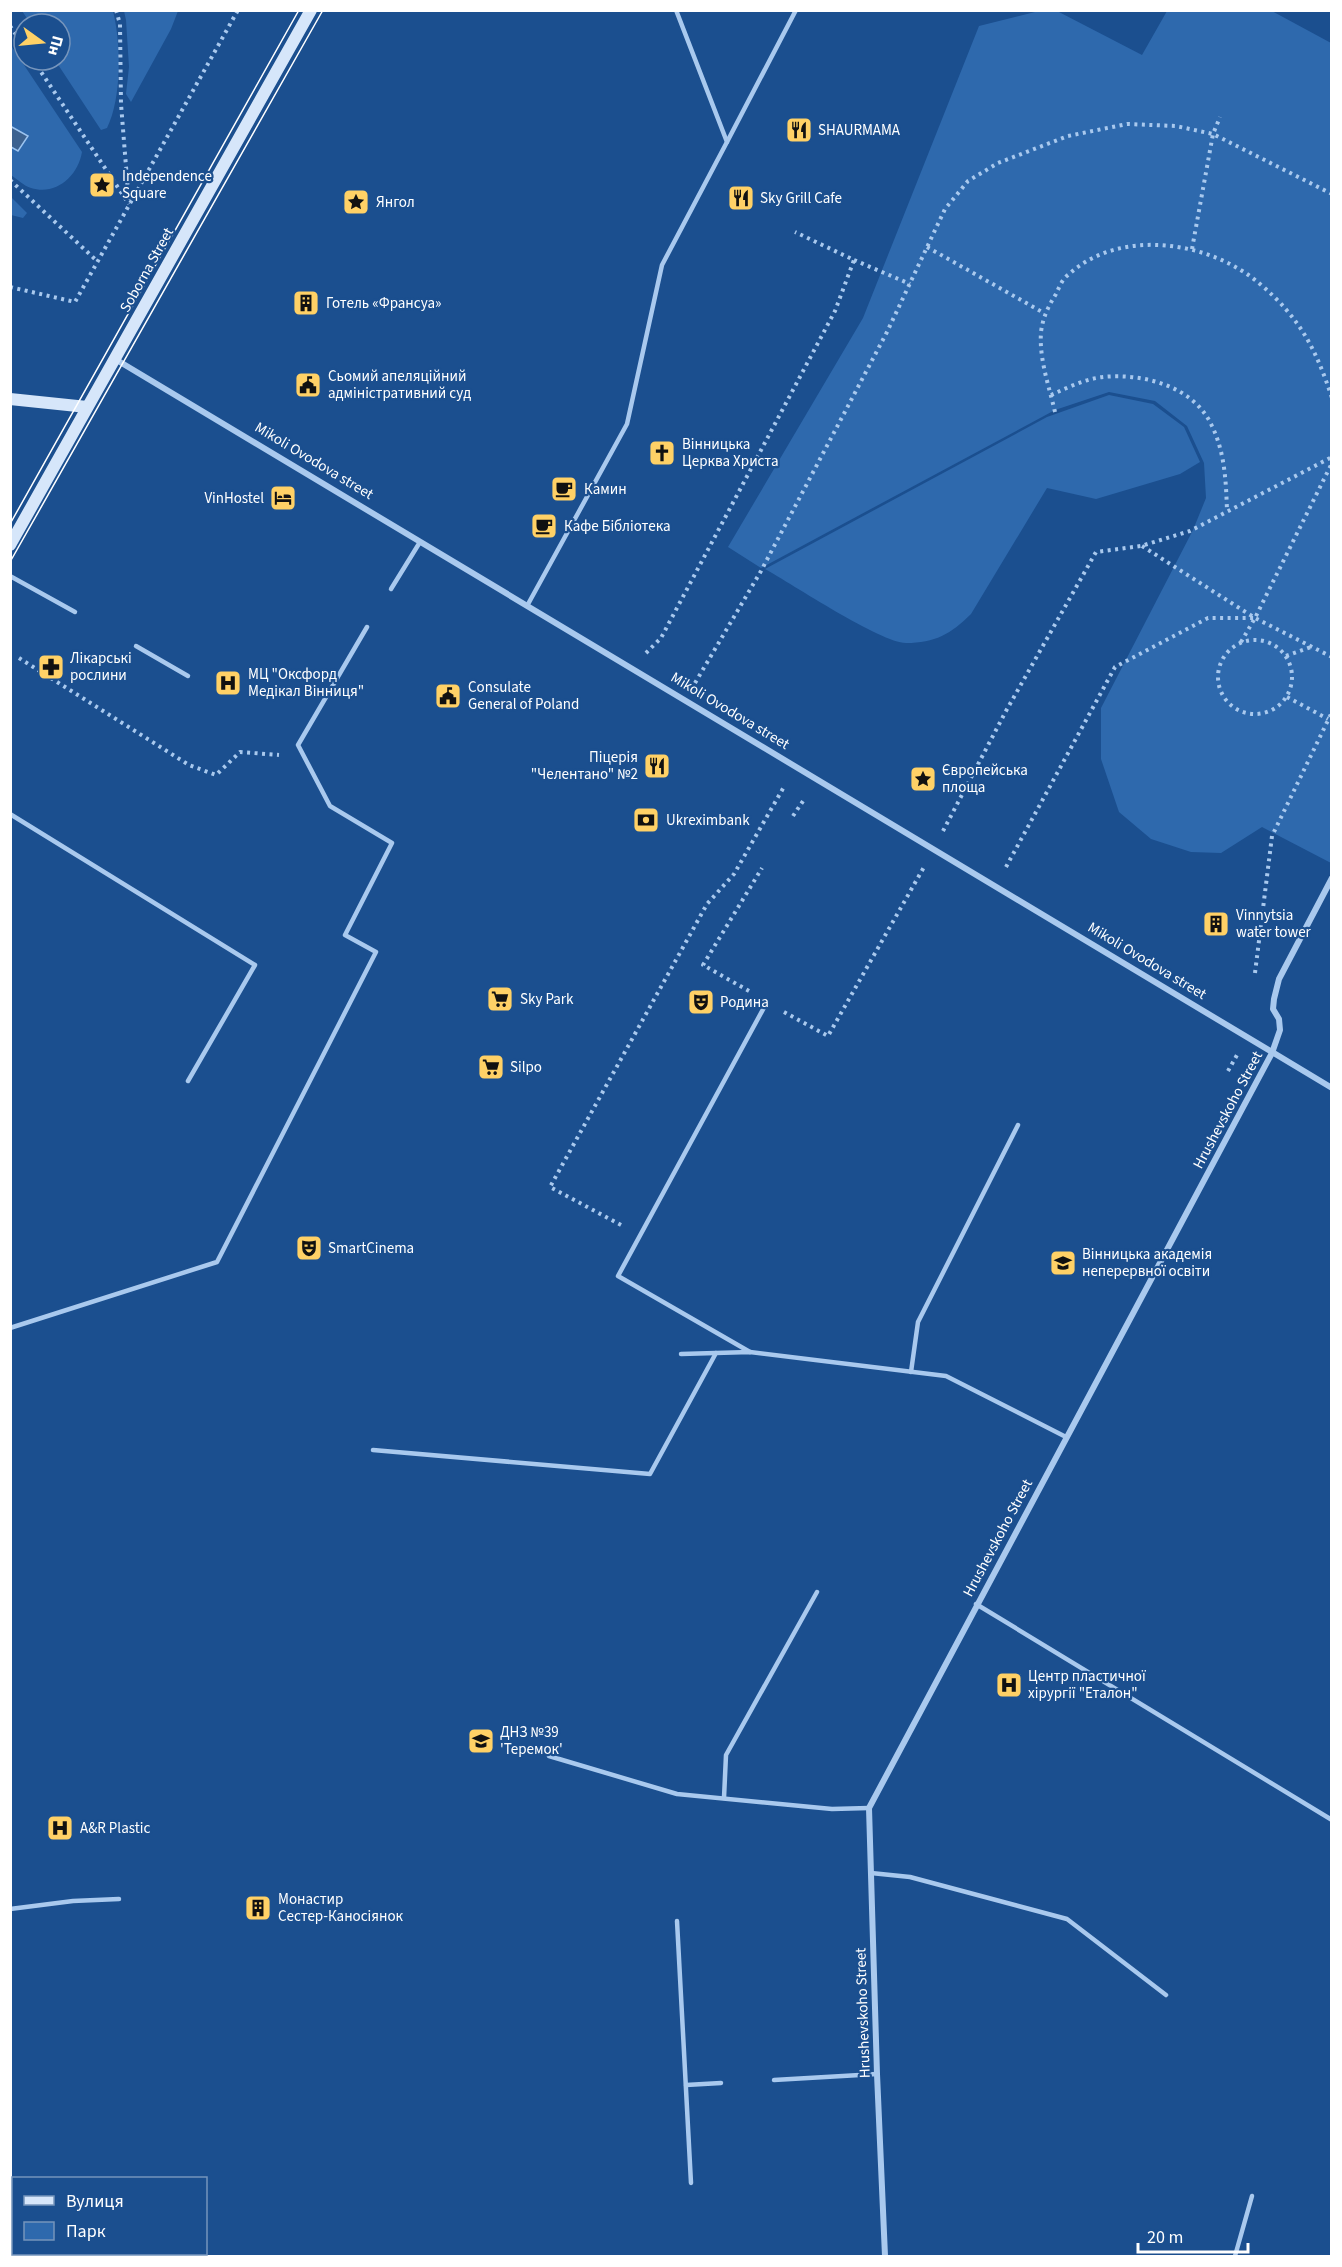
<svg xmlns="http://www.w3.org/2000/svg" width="1342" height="2267" font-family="'Source Sans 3',sans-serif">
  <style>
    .green { fill: #2e69ad }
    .water { fill: #3c6290; stroke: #9cc4f0; stroke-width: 1.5 }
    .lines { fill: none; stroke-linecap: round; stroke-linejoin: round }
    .path { stroke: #a9c9ee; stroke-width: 4; stroke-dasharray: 3 4.5; stroke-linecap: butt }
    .lane { stroke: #a9c9ee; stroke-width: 4.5 }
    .street { stroke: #a9c9ee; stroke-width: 6 }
    .secondary { stroke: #d6e6fa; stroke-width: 12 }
    .tram { stroke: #fff; stroke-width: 1.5 }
    .labels { text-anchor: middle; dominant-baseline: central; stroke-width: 4.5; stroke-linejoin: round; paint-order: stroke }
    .poi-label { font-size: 15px; fill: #fff; stroke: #1b4f8f; text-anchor: start }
    .street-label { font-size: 15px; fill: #fff; stroke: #1b4f8f }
  </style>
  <rect width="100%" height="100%" fill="#1b4f8f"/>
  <g class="green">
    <path d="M 1270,10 L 1331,43 L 1331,863 L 1262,827 L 1221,853 L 1191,852 L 1151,839 L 1119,812 L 1101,759 L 1101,708 L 1193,530 L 1206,498 L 1204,463 L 1187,426 L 1155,401 L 1109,392 L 1055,410 L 761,568 L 728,547 L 863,318 L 979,26 L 1039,11 L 1057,11 L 1142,55 L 1167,11 Z"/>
    <path d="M 22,11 L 113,11 C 121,43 122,98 107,128 L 101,130 L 55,60 L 60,60 L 60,24 L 31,24 Z"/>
    <path d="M 124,11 L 178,11 L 171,29 L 131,102 L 126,94 L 129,67 L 126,20 Z"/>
    <path d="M 10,44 L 82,152 C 78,176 56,196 31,188 C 24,186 17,179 11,175 L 11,147 L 18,151 L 27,136 L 11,126 Z"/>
    <path d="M 10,196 L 27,213 L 23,218 L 11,215 Z"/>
    <path d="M 1109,395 L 1153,404 L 1184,427 L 1200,462 L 1180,474 L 1096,499 L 1047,488 L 971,614 C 951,634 935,643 906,643 C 881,643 792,584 765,569 L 1047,417 Z"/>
  </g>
  <path class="water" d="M 10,126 L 28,136 L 18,151 L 11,147 Z"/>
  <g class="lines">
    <g class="path">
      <path d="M 116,10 L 120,24 L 121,104 L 129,204"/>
      <path d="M 10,26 L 24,46"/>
      <path d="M 33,60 L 129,204"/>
      <path d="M 10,180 L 97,261"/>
      <path d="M 927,247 L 1044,313"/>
      <path d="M 1192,249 L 1213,134 L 1220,117"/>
      <path d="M 854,260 L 910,284"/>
      <path d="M 10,287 L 75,302 L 238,10"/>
      <path d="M 1051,395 C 1067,388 1084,379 1103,377 C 1143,373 1194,386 1212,426 C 1225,453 1226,482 1227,511"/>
      <path d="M 1055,412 C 1049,386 1039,359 1041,332 C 1043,317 1048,307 1056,294 C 1059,288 1062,279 1068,275 C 1120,227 1210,241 1260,284 C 1300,318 1316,349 1332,398"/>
      <path d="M 1142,546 L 1255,618 L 1332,657"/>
      <circle cx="1255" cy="677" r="37"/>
      <path d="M 1241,642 L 1255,618 L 1332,463"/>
      <path d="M 646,653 L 661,638 L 835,311 L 854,260 L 795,232"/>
      <path d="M 1286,656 L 1311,647"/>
      <path d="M 19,658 L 189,765 L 216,775 L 240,752 L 279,755"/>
      <path d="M 695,683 L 761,571 L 887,332 L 945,209 L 968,181 L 998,163 L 1068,136 L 1127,124 L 1176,126 L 1213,134 L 1332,194"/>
      <path d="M 1287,697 L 1328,719"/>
      <path d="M 793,816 L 805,798"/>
      <path d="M 943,831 L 1006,711 L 1096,552 L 1141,546 L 1190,531 L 1332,457"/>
      <path d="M 1006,867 L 1115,667 L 1208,618 L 1255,618"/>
      <path d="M 1255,973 L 1272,836 L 1332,712"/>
      <path d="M 749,991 L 703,965 L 762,868"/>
      <path d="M 784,1012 L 828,1036 L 924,867"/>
      <path d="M 1228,1071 L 1237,1055"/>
      <path d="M 621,1225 L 550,1187 L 707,904 L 734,874 L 785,785"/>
    </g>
    <g class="lane">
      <path d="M 727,142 L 796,10"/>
      <path d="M 10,576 L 75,612"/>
      <path d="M 391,589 L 420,542"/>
      <path d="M 527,606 L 627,424 L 662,265 L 727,142 L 676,10"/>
      <path d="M 136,646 L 188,676"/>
      <path d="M 10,814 L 255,965 L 188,1081"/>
      <path d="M 10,1328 L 217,1262 L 376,952 L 345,935 L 392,843 L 330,806 L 298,745 L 367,627"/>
      <path d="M 750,1352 L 618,1276 L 767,1002"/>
      <path d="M 681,1354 L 750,1352 L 946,1376 L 1066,1437"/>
      <path d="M 911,1372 L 918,1322 L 1018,1125"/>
      <path d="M 373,1450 L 650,1474 L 716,1353"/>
      <path d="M 976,1604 L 1332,1820"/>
      <path d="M 549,1756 L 677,1794 L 832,1809 L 869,1808"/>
      <path d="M 724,1798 L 726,1755 L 817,1592"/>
      <path d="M 871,1873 L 910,1877 L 1067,1919 L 1166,1995"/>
      <path d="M 10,1909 L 73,1901 L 119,1899"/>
      <path d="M 677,1921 L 691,2183"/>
      <path d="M 774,2080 L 877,2074"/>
      <path d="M 686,2085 L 721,2083"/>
      <path d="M 1235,2256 L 1252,2196"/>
    </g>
    <g class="street">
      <path d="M 115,359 L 1332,1088"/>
      <path d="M 885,2256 L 877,2074 L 869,1808 L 1272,1053 L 1280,1030 L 1279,1019 L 1273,1009 L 1274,999 L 1279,979 L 1332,878"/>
    </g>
    <g class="secondary">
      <path d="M 10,399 L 87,407"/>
      <path d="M 10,545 L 311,10"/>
    </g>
    <g class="tram">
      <path d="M 10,524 L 299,10"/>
      <path d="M 10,562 L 323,10"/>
    </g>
  </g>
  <defs>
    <symbol id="restaurant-square" viewBox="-11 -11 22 22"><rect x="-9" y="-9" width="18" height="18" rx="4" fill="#ffd166" stroke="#1b4f8f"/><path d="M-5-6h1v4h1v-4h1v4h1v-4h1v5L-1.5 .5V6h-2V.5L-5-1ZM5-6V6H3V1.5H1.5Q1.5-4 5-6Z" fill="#111"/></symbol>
    <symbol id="sight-square" viewBox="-11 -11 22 22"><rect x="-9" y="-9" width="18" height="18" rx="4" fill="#ffd166" stroke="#1b4f8f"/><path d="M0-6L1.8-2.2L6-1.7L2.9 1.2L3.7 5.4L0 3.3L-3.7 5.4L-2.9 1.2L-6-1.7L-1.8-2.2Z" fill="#111"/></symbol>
    <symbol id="building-square" viewBox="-11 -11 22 22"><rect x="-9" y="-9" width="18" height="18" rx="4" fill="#ffd166" stroke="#1b4f8f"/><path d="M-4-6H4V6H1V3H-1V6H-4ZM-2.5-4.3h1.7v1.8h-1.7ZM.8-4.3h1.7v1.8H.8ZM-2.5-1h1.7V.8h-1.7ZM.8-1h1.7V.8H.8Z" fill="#111"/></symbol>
    <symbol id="civic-square" viewBox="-11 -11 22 22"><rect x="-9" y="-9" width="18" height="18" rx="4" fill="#ffd166" stroke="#1b4f8f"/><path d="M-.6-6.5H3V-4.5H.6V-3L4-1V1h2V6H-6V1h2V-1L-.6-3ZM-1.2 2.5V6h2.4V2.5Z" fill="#111"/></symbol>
    <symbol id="church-square" viewBox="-11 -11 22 22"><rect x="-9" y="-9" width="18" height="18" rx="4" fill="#ffd166" stroke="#1b4f8f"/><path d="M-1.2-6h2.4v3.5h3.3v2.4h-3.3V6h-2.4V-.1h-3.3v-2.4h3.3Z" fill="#111"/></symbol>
    <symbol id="cafe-square" viewBox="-11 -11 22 22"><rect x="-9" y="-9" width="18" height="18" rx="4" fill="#ffd166" stroke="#1b4f8f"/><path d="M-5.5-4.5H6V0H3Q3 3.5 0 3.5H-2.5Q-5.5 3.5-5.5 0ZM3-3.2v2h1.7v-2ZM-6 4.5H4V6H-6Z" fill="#111"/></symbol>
    <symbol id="hotel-square" viewBox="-11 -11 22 22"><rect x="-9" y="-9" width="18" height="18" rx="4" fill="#ffd166" stroke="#1b4f8f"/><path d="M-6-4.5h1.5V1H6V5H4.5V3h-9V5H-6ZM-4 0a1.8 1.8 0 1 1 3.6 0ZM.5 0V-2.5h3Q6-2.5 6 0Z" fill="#111"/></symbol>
    <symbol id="pharmacy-square" viewBox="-11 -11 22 22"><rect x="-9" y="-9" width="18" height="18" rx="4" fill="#ffd166" stroke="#1b4f8f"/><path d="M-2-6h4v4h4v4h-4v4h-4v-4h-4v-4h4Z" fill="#111"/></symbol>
    <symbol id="hospital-square" viewBox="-11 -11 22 22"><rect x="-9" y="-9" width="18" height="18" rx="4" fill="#ffd166" stroke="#1b4f8f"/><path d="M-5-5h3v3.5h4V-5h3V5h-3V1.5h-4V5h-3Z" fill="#111"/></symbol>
    <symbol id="bank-square" viewBox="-11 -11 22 22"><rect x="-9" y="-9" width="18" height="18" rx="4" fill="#ffd166" stroke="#1b4f8f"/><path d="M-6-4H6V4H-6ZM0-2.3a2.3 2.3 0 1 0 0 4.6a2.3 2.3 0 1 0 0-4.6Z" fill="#111"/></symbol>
    <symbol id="supermarket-square" viewBox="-11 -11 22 22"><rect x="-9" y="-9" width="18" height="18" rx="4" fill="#ffd166" stroke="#1b4f8f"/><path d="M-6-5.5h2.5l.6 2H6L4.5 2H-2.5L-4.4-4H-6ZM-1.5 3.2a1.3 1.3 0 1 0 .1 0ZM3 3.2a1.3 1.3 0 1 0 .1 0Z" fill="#111"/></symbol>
    <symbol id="theatre-square" viewBox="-11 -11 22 22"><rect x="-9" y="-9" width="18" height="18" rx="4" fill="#ffd166" stroke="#1b4f8f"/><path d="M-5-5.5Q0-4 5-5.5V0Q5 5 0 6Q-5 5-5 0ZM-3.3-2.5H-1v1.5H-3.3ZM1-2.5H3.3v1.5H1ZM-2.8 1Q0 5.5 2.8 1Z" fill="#111"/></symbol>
    <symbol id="university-square" viewBox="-11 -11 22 22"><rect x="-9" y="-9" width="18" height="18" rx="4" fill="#ffd166" stroke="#1b4f8f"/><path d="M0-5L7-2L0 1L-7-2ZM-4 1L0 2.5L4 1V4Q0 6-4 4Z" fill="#111"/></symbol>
    <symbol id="school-square" viewBox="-11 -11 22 22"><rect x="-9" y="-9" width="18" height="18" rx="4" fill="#ffd166" stroke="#1b4f8f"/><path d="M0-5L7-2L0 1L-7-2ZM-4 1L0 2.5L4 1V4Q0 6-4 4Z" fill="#111"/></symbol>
  </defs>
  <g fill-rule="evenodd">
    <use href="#restaurant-square" x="784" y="115" width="30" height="30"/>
    <use href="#sight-square" x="87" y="170" width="30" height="30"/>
    <use href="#restaurant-square" x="726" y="183" width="30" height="30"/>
    <use href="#sight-square" x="341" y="187" width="30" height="30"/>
    <use href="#building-square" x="291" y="288" width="30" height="30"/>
    <use href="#civic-square" x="293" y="370" width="30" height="30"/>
    <use href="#church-square" x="647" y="438" width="30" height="30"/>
    <use href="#cafe-square" x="549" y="474" width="30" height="30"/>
    <use href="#hotel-square" x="268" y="483" width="30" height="30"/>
    <use href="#cafe-square" x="529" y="511" width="30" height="30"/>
    <use href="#pharmacy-square" x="36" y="652" width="30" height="30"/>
    <use href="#hospital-square" x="213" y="668" width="30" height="30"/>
    <use href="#civic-square" x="433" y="681" width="30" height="30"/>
    <use href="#restaurant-square" x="642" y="751" width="30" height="30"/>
    <use href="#sight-square" x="908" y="764" width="30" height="30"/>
    <use href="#bank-square" x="631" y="805" width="30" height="30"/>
    <use href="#building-square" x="1201" y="909" width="30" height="30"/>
    <use href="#supermarket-square" x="485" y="984" width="30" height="30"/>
    <use href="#theatre-square" x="686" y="987" width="30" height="30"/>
    <use href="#supermarket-square" x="476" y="1052" width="30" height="30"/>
    <use href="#theatre-square" x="294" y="1233" width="30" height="30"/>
    <use href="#university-square" x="1048" y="1248" width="30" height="30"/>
    <use href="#hospital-square" x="994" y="1670" width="30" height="30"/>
    <use href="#school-square" x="466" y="1726" width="30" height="30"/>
    <use href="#hospital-square" x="45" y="1813" width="30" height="30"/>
    <use href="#building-square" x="243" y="1893" width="30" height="30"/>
  </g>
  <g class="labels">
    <g class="poi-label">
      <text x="818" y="130">SHAURMAMA</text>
      <text x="122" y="176">Independence<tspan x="122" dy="17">Square</tspan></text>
      <text x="760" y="198">Sky Grill Cafe</text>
      <text x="376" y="202">Янгол</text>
      <text x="326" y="303">Готель «Франсуа»</text>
      <text x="328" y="376">Сьомий апеляційний<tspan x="328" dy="17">адміністративний суд</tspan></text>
      <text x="682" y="444">Вінницька<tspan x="682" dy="17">Церква Христа</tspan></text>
      <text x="584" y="489">Камин</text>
      <text x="264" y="498" text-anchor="end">VinHostel</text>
      <text x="564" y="526">Кафе Бібліотека</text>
      <text x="70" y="658">Лікарські<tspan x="70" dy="17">рослини</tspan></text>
      <text x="248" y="674">МЦ "Оксфорд<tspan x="248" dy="17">Медікал Вінниця"</tspan></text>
      <text x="468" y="687">Consulate<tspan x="468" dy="17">General of Poland</tspan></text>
      <text x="638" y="757" text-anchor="end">Піцерія<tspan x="638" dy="17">"Челентано" №2</tspan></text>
      <text x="942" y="770">Європейська<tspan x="942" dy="17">площа</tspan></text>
      <text x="666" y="820">Ukreximbank</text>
      <text x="1236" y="915">Vinnytsia<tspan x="1236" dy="17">water tower</tspan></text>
      <text x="520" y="999">Sky Park</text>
      <text x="720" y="1002">Родина</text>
      <text x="510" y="1067">Silpo</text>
      <text x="328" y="1248">SmartCinema</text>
      <text x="1082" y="1254">Вінницька академія<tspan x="1082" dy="17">неперервної освіти</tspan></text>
      <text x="1028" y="1676">Центр пластичної<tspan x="1028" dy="17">хірургії "Еталон"</tspan></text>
      <text x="500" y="1732">ДНЗ №39<tspan x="500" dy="17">'Теремок'</tspan></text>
      <text x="80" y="1828">A&amp;R Plastic</text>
      <text x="278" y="1899">Монастир<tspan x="278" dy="17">Сестер-Каносіянок</tspan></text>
    </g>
    <g class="street-label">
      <text transform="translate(147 270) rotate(-61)">Soborna Street</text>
      <text transform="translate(314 461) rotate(31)">Mikoli Ovodova street</text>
      <text transform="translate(730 711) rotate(31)">Mikoli Ovodova street</text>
      <text transform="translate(1147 961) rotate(31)">Mikoli Ovodova street</text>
      <text transform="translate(1228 1110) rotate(-62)">Hrushevskoho Street</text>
      <text transform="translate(998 1538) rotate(-62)">Hrushevskoho Street</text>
      <text transform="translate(863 2013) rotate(-92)">Hrushevskoho Street</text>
    </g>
  </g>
  <rect width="1342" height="2267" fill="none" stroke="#ffffff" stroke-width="24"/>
  <rect x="12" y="2177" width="195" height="78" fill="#1b4f8f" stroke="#7695bc" stroke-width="1.5"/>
  <rect x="24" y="2196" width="30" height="9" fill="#d6e6fa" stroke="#7695bc" stroke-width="1.5"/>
  <text x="66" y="2207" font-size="18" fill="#ffffff">Вулиця</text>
  <rect x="24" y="2222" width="30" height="18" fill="#2e69ad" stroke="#7695bc" stroke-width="1.5"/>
  <text x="66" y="2237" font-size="18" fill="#ffffff">Парк</text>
  <g transform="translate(42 42) rotate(105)"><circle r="28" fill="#1b4f8f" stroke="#7695bc" stroke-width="1.5"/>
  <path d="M0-4.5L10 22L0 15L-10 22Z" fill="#ffd166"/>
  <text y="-9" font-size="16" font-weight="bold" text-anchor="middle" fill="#ffffff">Пн</text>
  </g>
  <path d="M1138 2243v9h110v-9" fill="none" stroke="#ffffff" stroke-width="3"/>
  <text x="1147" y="2243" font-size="18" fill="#ffffff" stroke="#1b4f8f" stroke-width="4.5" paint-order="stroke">20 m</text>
</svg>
